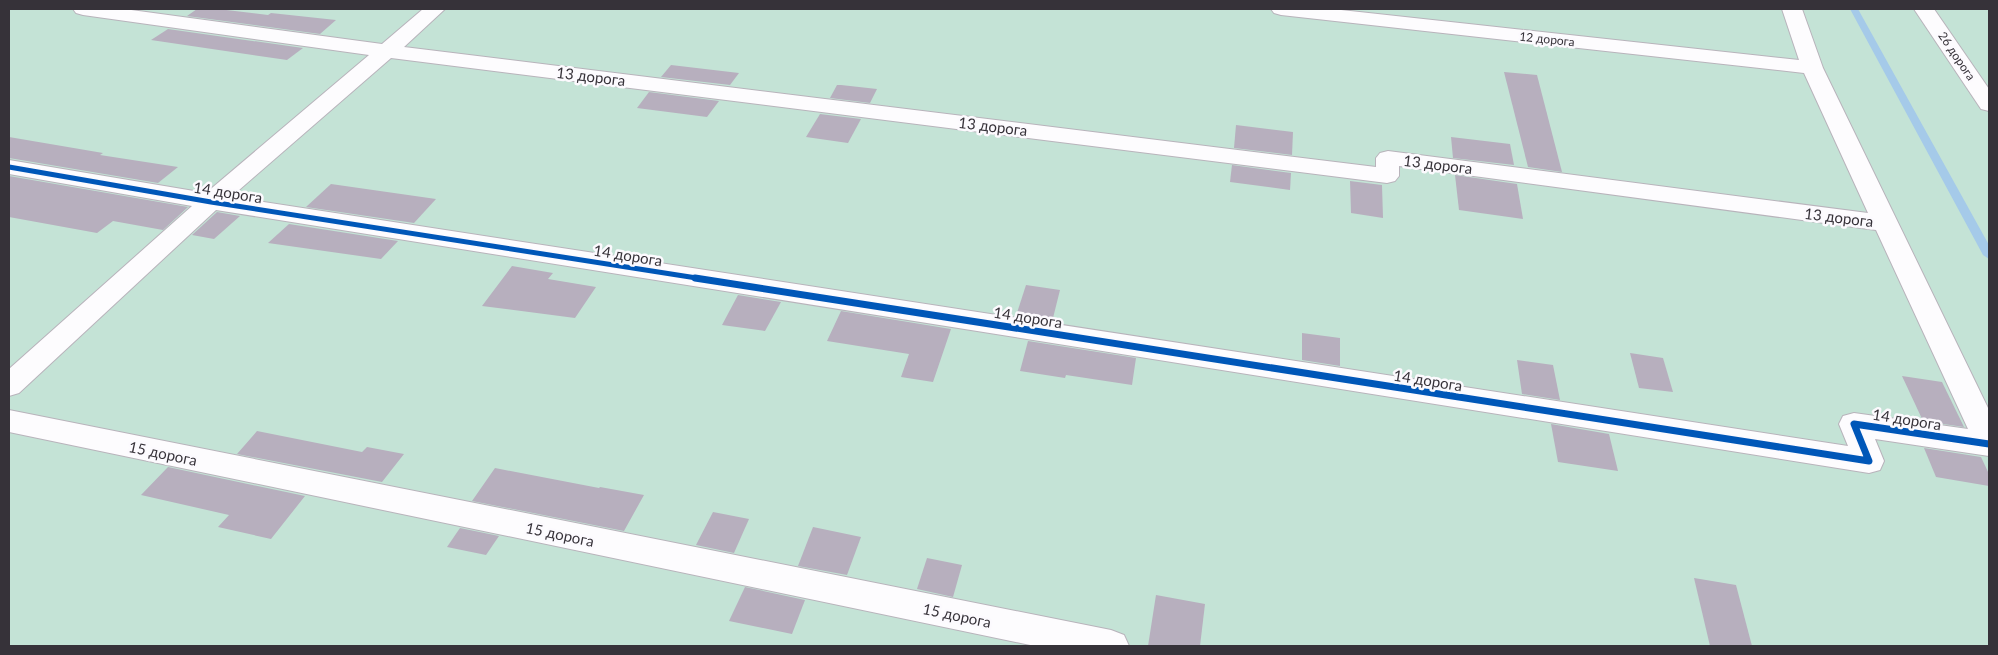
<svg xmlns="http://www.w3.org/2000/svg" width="1998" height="655" font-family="Lato,sans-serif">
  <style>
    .green { fill: #c4e3d6 }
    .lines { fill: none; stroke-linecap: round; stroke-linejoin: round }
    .stream { fill: #a5cae9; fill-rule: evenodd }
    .building { fill: #b7afbe }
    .street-casing { stroke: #b8b3bb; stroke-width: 2 }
    .street { fill: #fdfcfe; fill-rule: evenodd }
    .cycleway-far1-casing { stroke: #fcfafe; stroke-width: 8 }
    .cycleway-casing { stroke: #fcfafe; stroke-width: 10 }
    .cycleway-far1 { stroke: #0057b8; stroke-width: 5 }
    .cycleway { stroke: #0057b8; stroke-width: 7 }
    .labels { text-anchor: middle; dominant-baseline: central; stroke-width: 5; stroke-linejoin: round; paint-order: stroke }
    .far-street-label { font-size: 12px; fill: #363239; stroke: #fcfafe }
    .street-label { font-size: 15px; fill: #363239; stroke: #fcfafe }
  </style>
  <rect width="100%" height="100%" fill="#f3edf8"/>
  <rect class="green" x="9" y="9" width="1980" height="637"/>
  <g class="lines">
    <path class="stream" d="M 1850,9 L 1858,9 L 1989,245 L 1989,259 L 1983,255 Z"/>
  </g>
  <g class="building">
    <path d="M 197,9 L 218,9 L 268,15 L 271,13 L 336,20 L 320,34 L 187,16 Z"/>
    <path d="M 168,29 L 303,48 L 287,60 L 151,40 Z"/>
    <path d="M 671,65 L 739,73 L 730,85 L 661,77 Z"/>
    <path d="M 1504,72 L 1537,75 L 1562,172 L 1528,167 Z"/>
    <path d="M 837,85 L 841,85 L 877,89 L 870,103 L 830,98 Z"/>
    <path d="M 649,92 L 719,101 L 707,117 L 637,108 Z"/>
    <path d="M 820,114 L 861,119 L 848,143 L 806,137 Z"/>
    <path d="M 1236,125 L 1293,132 L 1292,155 L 1234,148 Z"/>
    <path d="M 9,137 L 103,153 L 100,155 L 178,167 L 158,183 L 9,158 Z"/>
    <path d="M 1451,137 L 1510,144 L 1514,165 L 1453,158 Z"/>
    <path d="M 1232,165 L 1291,173 L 1290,190 L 1230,182 Z"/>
    <path d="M 1455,175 L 1517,184 L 1523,219 L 1459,210 Z"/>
    <path d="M 9,176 L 188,207 L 163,230 L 113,221 L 97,233 L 9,217 Z"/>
    <path d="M 1350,181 L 1382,185 L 1383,218 L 1351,213 Z"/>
    <path d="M 331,184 L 436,199 L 414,223 L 306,207 Z"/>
    <path d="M 217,212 L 240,216 L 214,239 L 192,235 Z"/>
    <path d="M 289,224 L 398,241 L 381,259 L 268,243 Z"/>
    <path d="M 512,266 L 553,273 L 548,279 L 596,287 L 575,318 L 482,306 Z"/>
    <path d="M 1026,285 L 1060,290 L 1052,322 L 1016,316 Z"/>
    <path d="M 738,295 L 781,302 L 765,331 L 722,325 Z"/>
    <path d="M 841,311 L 951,329 L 933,382 L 901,377 L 909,354 L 827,341 Z"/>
    <path d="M 1302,333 L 1340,338 L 1340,366 L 1302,360 Z"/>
    <path d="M 1028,341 L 1136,358 L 1132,385 L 1066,375 L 1065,378 L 1020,371 Z"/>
    <path d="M 1630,353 L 1663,358 L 1673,392 L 1639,388 Z"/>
    <path d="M 1517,360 L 1553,365 L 1560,400 L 1522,394 Z"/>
    <path d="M 1902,376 L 1942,382 L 1964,427 L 1923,421 Z"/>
    <path d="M 1551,424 L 1609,434 L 1618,471 L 1558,462 Z"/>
    <path d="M 257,431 L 362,452 L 367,447 L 404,454 L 382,482 L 237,454 Z"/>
    <path d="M 1924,448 L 1981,457 L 1989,474 L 1989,486 L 1936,477 Z"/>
    <path d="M 168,467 L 305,496 L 271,539 L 218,527 L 229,515 L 141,495 Z"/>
    <path d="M 495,468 L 599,488 L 600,487 L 644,495 L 624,531 L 472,501 Z"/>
    <path d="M 713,512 L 749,519 L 734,553 L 696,545 Z"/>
    <path d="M 813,527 L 861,537 L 847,575 L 798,566 Z"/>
    <path d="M 460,528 L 499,536 L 486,555 L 447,547 Z"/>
    <path d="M 927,558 L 962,565 L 953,597 L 917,589 Z"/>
    <path d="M 1694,578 L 1736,585 L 1752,646 L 1710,646 Z"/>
    <path d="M 745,587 L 805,600 L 792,634 L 729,621 Z"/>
    <path d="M 1156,595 L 1205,604 L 1200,646 L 1148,646 Z"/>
  </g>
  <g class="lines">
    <defs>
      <g id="street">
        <path d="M 73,9 L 124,9 L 382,44 L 423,9 L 445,9 L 404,47 L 1376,167 L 1376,158 L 1380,153 L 1388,151 L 1868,213 L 1804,73 L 1281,15 L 1274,13 L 1271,9 L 1332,9 L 1799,60 L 1782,9 L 1802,9 L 1823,68 L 1989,410 L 1989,456 L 1875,439 L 1884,461 L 1880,470 L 1869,473 L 216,210 L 19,393 L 9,396 L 9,369 L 192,206 L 9,174 L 9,160 L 206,193 L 369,55 L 83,15 L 76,13 ZM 391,58 L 1387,183 L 1395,181 L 1399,176 L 1399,166 L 1876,230 L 1968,429 L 1854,413 L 1843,416 L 1839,424 L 1848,446 L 231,197 Z"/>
        <path d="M 1914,9 L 1934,9 L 1989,89 L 1989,111 L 1981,109 Z"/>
        <path d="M 9,410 L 1111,630 L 1124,635 L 1129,646 L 1035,646 L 9,432 Z"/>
      </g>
    </defs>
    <use href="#street" class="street-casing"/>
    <use href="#street" class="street"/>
    <defs>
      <path id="cycleway-far1" d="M 9,167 L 211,202 L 703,279"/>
      <path id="cycleway" d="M 695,278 L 1869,461 L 1854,424 L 1989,444"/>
    </defs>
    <use href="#cycleway-far1" class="cycleway-far1-casing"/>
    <use href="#cycleway" class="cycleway-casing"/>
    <use href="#cycleway-far1" class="cycleway-far1"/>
    <use href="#cycleway" class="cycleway"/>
  </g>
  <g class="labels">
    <g class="far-street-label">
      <text transform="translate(1547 39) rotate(6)">12 дорога</text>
      <text transform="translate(1957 56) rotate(56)">26 дорога</text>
    </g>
    <g class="street-label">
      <text transform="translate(591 76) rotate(7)">13 дорога</text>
      <text transform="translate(993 126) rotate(7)">13 дорога</text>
      <text transform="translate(1438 164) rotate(7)">13 дорога</text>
      <text transform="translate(228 192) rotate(9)">14 дорога</text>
      <text transform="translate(1839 217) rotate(7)">13 дорога</text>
      <text transform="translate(628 255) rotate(9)">14 дорога</text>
      <text transform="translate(1028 317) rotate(9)">14 дорога</text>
      <text transform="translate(1428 380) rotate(9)">14 дорога</text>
      <text transform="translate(1907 419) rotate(9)">14 дорога</text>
      <text transform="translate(163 453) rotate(12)">15 дорога</text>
      <text transform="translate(560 534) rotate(12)">15 дорога</text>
      <text transform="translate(957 615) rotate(12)">15 дорога</text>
    </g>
  </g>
  <rect width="1998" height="655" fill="none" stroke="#363239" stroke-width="20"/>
</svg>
